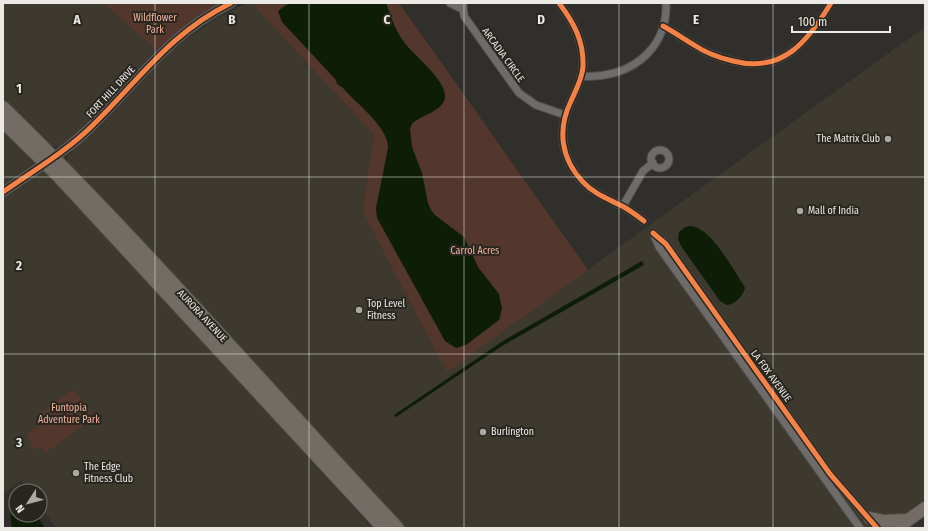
<svg xmlns="http://www.w3.org/2000/svg" width="928" height="531" font-family="'Fira Sans Condensed',sans-serif">
  <style>
    .built { fill: #3d392e }
    .green { fill: #54372c }
    .water { fill: #0d1d06 }
    .lines { fill: none; stroke-linecap: round; stroke-linejoin: round }
    .minor-casing { stroke: #4f4e4b; stroke-width: 9 }
    .tertiary-casing { stroke: #4f4e4b; stroke-width: 11 }
    .primary-casing { stroke: #4f4e4b; stroke-width: 14 }
    .minor { stroke: #6d6c6a; stroke-width: 7 }
    .tertiary { stroke: #6d6c6a; stroke-width: 9 }
    .primary { stroke: #726c65; stroke-width: 12 }
    .cycleway-casing { stroke: #292620; stroke-width: 8 }
    .cycleway { stroke: #f48246; stroke-width: 5 }
    .grid { fill: none; stroke: #ebeae5; stroke-width: 1; stroke-opacity: 0.55 }
    .poi-dot { fill: #aaa9a4; stroke: #292620; stroke-width: 1.5 }
    .labels { text-anchor: middle; dominant-baseline: central; stroke-width: 4; stroke-linejoin: round; paint-order: stroke }
    .park-label { font-size: 10px; fill: #f3b29b; stroke: #292620 }
    .street-label { font-size: 10px; fill: #ebeae5; stroke: #292620 }
    .poi-label { font-size: 10px; fill: #ebeae5; stroke: #292620; text-anchor: start }
    .grid-label { font-size: 13px; text-anchor: middle; font-weight: bold; fill: #ebeae5; stroke: #292620; stroke-width: 4; stroke-linejoin: round; paint-order: stroke }
  </style>
  <rect width="100%" height="100%" fill="#312f2c"/>
  <g class="built">
    <path d="M 3,3 L 103,3 L 156,50 L 82,130 L 60,146 L 49,146 L 3,101 Z"/>
    <path d="M 247,3 L 251,3 L 374,135 L 362,211 L 447,371 L 925,27 L 925,499 L 885,528 L 406,528 L 362,480 L 332,453 L 68,166 L 67,162 L 68,156 L 71,152 L 102,126 L 172,50 L 217,18 Z"/>
    <path d="M 3,128 L 52,176 L 372,528 L 56,528 L 40,506 L 40,491 L 29,491 L 21,480 L 3,494 Z"/>
  </g>
  <g class="green">
    <path d="M 103,3 L 219,3 L 195,18 L 156,50 Z"/>
    <path d="M 251,3 L 399,3 L 588,270 L 447,372 L 362,211 L 374,135 Z"/>
    <path d="M 73,389 L 88,407 L 94,418 L 45,453 L 40,446 L 35,450 L 32,448 L 33,445 L 30,444 L 31,441 L 26,438 L 29,432 L 45,421 L 40,414 Z"/>
  </g>
  <g class="water">
    <path d="M 293,3 L 386,3 C 391,17 395,30 404,42 C 413,55 452,84 444,101 C 438,113 421,115 412,124 L 410,129 L 412,147 L 422,173 L 428,203 L 431,210 L 435,215 L 464,237 L 478,267 L 499,294 L 502,309 L 499,320 L 466,345 L 456,348 L 445,341 L 377,218 L 376,208 L 388,148 C 389,128 356,103 343,88 L 337,84 L 336,80 L 282,22 L 278,11 L 286,5 Z"/>
    <path d="M 690,226 C 711,227 732,268 743,284 L 745,288 C 742,297 736,304 727,305 L 720,301 L 681,246 L 678,239 L 679,232 L 685,227 Z"/>
    <path d="M 642,261 L 644,265 L 502,346 L 396,417 L 394,415 L 503,341 Z"/>
    <path d="M 16,497 L 16,515 L 36,515 L 45,528 L 13,528 C 9,521 10,502 16,497 Z"/>
  </g>
  <g class="lines">
    <defs>
      <g id="minor">
        <path d="M 450,3 L 462,9"/>
        <path d="M 463,3 L 464,16 L 519,93 L 536,105 L 565,115"/>
        <path d="M 559,3 C 574,23 584,41 583,67 C 582,79 576,90 571,101 C 557,130 561,159 583,182 C 594,194 608,199 622,206 C 630,210 637,216 644,221"/>
        <path d="M 663,26 C 674,32 684,39 694,45 C 706,53 720,58 733,61 C 783,74 808,41 831,3"/>
        <path d="M 581,76 C 626,80 668,52 666,3"/>
        <circle cx="660" cy="159" r="9"/>
        <path d="M 623,206 L 643,171 L 653,163"/>
        <path d="M 653,233 L 666,244 L 830,474 L 877,528"/>
        <path d="M 654,235 L 659,247 L 860,528"/>
      </g>
      <path id="tertiary" d="M 3,192 C 33,171 67,151 93,125 C 140,79 170,33 231,3"/>
      <g id="primary">
        <path d="M 3,107 C 141,241 266,388 398,528"/>
        <path d="M 3,122 L 57,175 L 383,528"/>
        <path d="M 870,518 L 884,521 L 908,520"/>
        <path d="M 901,525 L 925,508"/>
      </g>
    </defs>
    <use href="#minor" class="minor-casing"/>
    <use href="#tertiary" class="tertiary-casing"/>
    <use href="#primary" class="primary-casing"/>
    <use href="#minor" class="minor"/>
    <use href="#tertiary" class="tertiary"/>
    <use href="#primary" class="primary"/>
    <defs>
      <g id="cycleway">
        <path d="M 559,3 C 574,23 584,41 583,67 C 582,79 576,90 571,101 C 557,130 561,159 583,182 C 594,194 608,199 622,206 C 630,210 637,216 644,221"/>
        <path d="M 663,26 C 674,32 684,39 694,45 C 706,53 720,58 733,61 C 783,74 808,41 831,3"/>
        <path d="M 3,192 C 33,171 67,151 93,125 C 140,79 170,33 231,3"/>
        <path d="M 653,233 L 666,244 L 830,474 L 877,528"/>
      </g>
    </defs>
    <use href="#cycleway" class="cycleway-casing"/>
    <use href="#cycleway" class="cycleway"/>
  </g>
  <path class="grid" d="M 155,3 L 155,528M 309,3 L 309,528M 464,3 L 464,528M 619,3 L 619,528M 773,3 L 773,528M 3,177 L 925,177M 3,354 L 925,354"/>
  <g class="poi-dot">
    <circle cx="888" cy="139" r="4"/>
    <circle cx="800" cy="211" r="4"/>
    <circle cx="359" cy="310" r="4"/>
    <circle cx="483" cy="432" r="4"/>
    <circle cx="76" cy="473" r="4"/>
  </g>
  <g class="labels">
    <g class="park-label">
      <text x="155" y="18">Wildflower<tspan x="155" dy="12">Park</tspan></text>
      <text x="475" y="251">Carrol Acres</text>
      <text x="69" y="408">Funtopia<tspan x="69" dy="12">Adventure Park</tspan></text>
    </g>
    <g class="street-label">
      <text transform="translate(503 55) rotate(54)">ARCADIA CIRCLE</text>
      <text transform="translate(111 92) rotate(-47)">FORT HILL DRIVE</text>
      <text transform="translate(202 316) rotate(47)">AURORA AVENUE</text>
      <text transform="translate(771 376) rotate(54)">LA FOX AVENUE</text>
    </g>
    <g class="poi-label">
      <text x="880" y="139" text-anchor="end">The Matrix Club</text>
      <text x="808" y="211">Mall of India</text>
      <text x="367" y="304">Top Level<tspan x="367" dy="12">Fitness</tspan></text>
      <text x="491" y="432">Burlington</text>
      <text x="84" y="467">The Edge<tspan x="84" dy="12">Fitness Club</tspan></text>
    </g>
  </g>
  <g class="grid-label">
    <text x="77" y="24">A</text>
    <text x="232" y="24">B</text>
    <text x="387" y="24">C</text>
    <text x="541" y="24">D</text>
    <text x="696" y="24">E</text>
    <text x="19" y="93">1</text>
    <text x="19" y="270">2</text>
    <text x="19" y="447">3</text>
  </g>
  <rect width="928" height="531" fill="none" stroke="#ebeae5" stroke-width="8"/>
  <g transform="translate(28 503) rotate(234)"><circle r="19" fill="#292620" stroke="#77746f"/>
  <path d="M0-3L7 15L0 10L-7 15Z" fill="#aaa9a4"/>
  <text y="-6" font-size="11" font-weight="bold" text-anchor="middle" fill="#ebeae5">N</text>
  </g>
  <path d="M792 26v6h98v-6" fill="none" stroke="#ebeae5" stroke-width="2"/>
  <text x="798" y="26" font-size="12" fill="#ebeae5" stroke="#292620" stroke-width="3" paint-order="stroke">100 m</text>
</svg>
